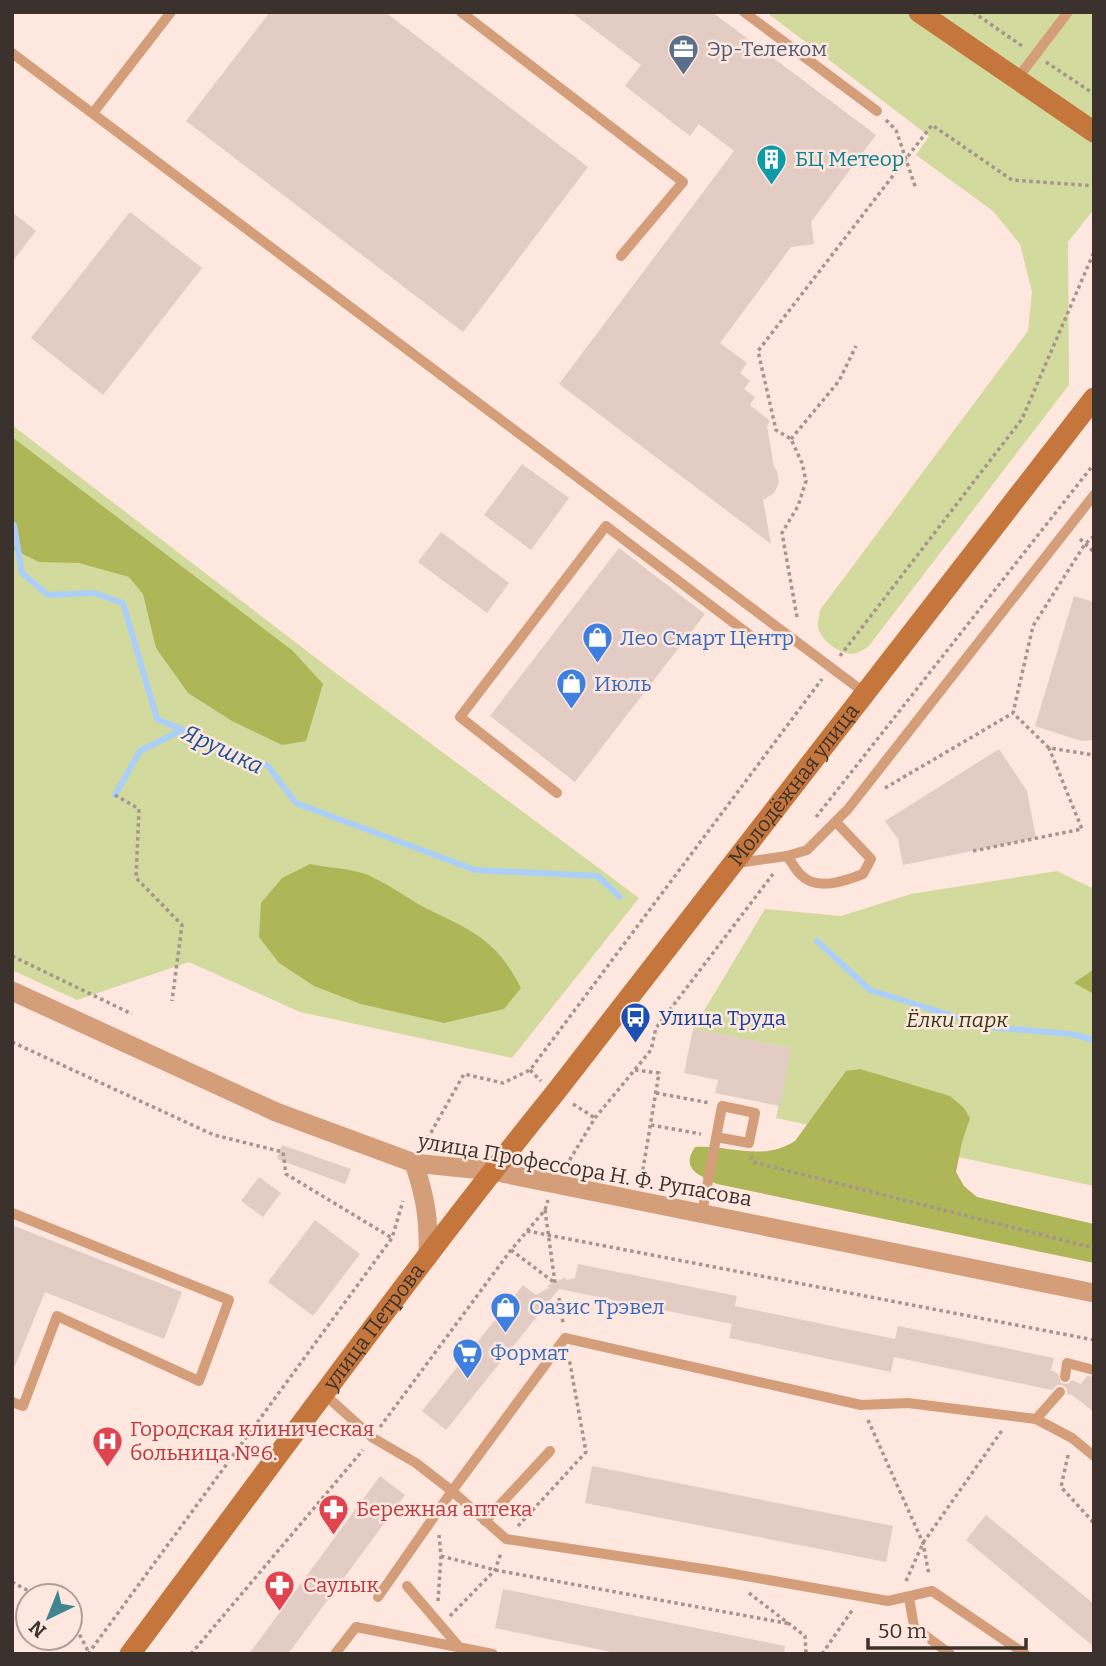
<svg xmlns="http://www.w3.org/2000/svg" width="1106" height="1666" font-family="Bitter,serif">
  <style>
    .green { fill: #d3da9d }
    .forest { fill: #afb658 }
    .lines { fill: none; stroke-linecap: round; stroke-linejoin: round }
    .stream { stroke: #accffa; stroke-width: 6 }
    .building { fill: #e3ccc3 }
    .path { stroke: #a6958e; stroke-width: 3.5; stroke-dasharray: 3.5 3.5; stroke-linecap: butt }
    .lane { stroke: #d49e7b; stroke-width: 10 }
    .street { stroke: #d49e7b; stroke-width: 19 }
    .secondary { stroke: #c4763d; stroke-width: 21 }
    .labels { text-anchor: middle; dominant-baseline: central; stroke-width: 5; stroke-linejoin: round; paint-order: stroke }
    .service-label { font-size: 21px; fill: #4e5e75; stroke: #fee7de; text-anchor: start }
    .culture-label { font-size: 21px; fill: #0d838f; stroke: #fee7de; text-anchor: start }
    .shop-label { font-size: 21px; fill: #366cbe; stroke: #fee7de; text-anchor: start }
    .street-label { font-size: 21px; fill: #3b322e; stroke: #fee7de }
    .transit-label { font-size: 21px; fill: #164399; stroke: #fee7de; text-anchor: start }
    .park-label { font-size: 21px; font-style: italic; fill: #383b13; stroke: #fee7de }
    .health-label { font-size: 21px; fill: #be3a42; stroke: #fee7de; text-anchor: start }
    .water-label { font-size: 23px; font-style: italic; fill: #1b5493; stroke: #fee7de }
  </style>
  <rect width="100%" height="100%" fill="#fee7de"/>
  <g class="green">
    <path d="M 766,12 L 1094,12 L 1094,209 L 1068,242 L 1069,385 L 868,647 C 863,650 858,653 852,654 C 840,654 820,640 818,627 C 817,622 820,614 820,610 L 1028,331 L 1032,292 L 1020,244 L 993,211 L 916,155 L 929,136 Z"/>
    <path d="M 12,425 L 329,668 L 639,898 L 512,1058 L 300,1012 L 189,962 L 77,1000 L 12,970 Z"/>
    <path d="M 1057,871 L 1094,889 L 1094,1186 L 776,1118 L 790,1048 L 693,1029 L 765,909 L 841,916 L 911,894 Z"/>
  </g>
  <g class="forest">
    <path d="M 12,437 L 293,651 L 323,684 L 306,741 L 282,745 L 232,721 L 188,693 L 156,648 L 143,594 L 129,577 L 79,563 L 39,562 L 12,549 Z"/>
    <path d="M 310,864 C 328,868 351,868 368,875 C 386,883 403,895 420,905 C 468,930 494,935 521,988 L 504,1009 L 444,1023 L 361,1004 L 314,986 L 279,963 L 259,937 L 261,903 L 282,878 Z"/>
    <path d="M 1094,969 L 1094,994 L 1074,983 Z"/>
    <path d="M 860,1069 L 950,1096 L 964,1108 L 970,1118 L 962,1142 L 956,1172 L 964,1186 L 977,1197 L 1094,1224 L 1094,1263 L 717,1184 C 699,1175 680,1169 695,1147 C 731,1145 762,1162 795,1141 L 846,1071 Z"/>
  </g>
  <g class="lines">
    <g class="stream">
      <path d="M 12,524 L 14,525 L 22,573 L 48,595 L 94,593 L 123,603 L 157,719 L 268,766 L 296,803 L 475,870 L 598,876 L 620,897"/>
      <path d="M 115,795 L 140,751 L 182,730"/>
      <path d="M 817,941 L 870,990 L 988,1027 L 1071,1034 L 1094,1040"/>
    </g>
  </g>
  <g class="building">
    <path d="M 270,12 L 385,12 L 588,167 L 463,332 L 186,121 Z"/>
    <path d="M 571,12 L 712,12 L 876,135 L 811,222 L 814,244 L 791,247 L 720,343 L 747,363 L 740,373 L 750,381 L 744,389 L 755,397 L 750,405 L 770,421 L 767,426 L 774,467 L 777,471 L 779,483 L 774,493 L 763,500 L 771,544 L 559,384 L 734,151 L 699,124 L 690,136 L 625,86 L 641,65 Z"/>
    <path d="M 12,212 L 36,231 L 12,262 Z"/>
    <path d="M 130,212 L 202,268 L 103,395 L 31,338 Z"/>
    <path d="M 522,464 L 569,498 L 531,550 L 484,515 Z"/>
    <path d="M 441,532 L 509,583 L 487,613 L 418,562 Z"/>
    <path d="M 619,548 L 705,614 L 575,782 L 490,716 Z"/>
    <path d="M 1074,596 L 1094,602 L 1094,740 L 1081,741 L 1035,726 Z"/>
    <path d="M 999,749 L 1027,791 L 1036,838 L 903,865 L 898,839 L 885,821 Z"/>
    <path d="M 693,1029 L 791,1048 L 780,1106 L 715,1093 L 718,1080 L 684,1073 Z"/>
    <path d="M 282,1145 L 351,1169 L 345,1184 L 277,1159 Z"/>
    <path d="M 259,1177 L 281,1193 L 263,1217 L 241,1201 Z"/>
    <path d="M 315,1220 L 360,1254 L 313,1316 L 268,1282 Z"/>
    <path d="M 12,1225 L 182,1292 L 164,1339 L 45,1292 L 12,1373 Z"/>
    <path d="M 578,1264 L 737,1296 L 735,1306 L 895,1339 L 898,1326 L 1054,1358 L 1051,1370 L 1058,1374 L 1061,1383 L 1067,1384 L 1072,1380 L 1081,1384 L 1087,1376 L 1094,1377 L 1094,1412 L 1072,1395 L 1067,1394 L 1067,1389 L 1062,1385 L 1057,1385 L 1052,1390 L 894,1357 L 891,1372 L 729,1338 L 732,1324 L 559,1289 L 446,1430 L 422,1411 L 523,1285 L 536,1295 L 550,1287 L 546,1286 L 566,1277 L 566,1280 L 575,1278 Z"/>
    <path d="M 592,1466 L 893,1526 L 886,1562 L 585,1503 Z"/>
    <path d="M 380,1476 L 405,1495 L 288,1654 L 249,1654 Z"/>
    <path d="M 986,1515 L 1094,1604 L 1094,1647 L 966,1540 Z"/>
    <path d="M 503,1589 L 785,1646 L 784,1654 L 621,1654 L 495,1628 Z"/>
  </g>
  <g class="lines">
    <g class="path">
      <path d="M 973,12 L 1022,46"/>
      <path d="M 1046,62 L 1094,94"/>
      <path d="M 886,120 L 896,130 L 916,189"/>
      <path d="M 791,439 L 839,381 L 856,346"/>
      <path d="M 1094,536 L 1085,544 L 1033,626 L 1013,713 L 1049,748 L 1094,755"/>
      <path d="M 1080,539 L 1094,552"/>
      <path d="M 797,617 L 782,533 L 798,506 L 806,481 L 802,463 L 791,439 L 776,430 L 758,351 L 932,125 L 1012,180 L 1094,186"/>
      <path d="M 840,656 L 1022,419 L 1094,252"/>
      <path d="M 885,788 L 1013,713"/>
      <path d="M 115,795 L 139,809 L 136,878 L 182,925 L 172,1001"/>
      <path d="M 816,817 L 1094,464"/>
      <path d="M 973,851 L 1082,829 L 1049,748"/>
      <path d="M 12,956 L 132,1014"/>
      <path d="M 12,1042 L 214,1135 L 283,1152 L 286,1174 L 392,1238"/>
      <path d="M 530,1070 L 541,1081"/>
      <path d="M 635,1070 L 659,1073 L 641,1181"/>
      <path d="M 656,1093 L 710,1103"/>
      <path d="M 573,1104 L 595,1118"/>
      <path d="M 651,1125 L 701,1134"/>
      <path d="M 424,1145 L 464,1074 L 503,1083 L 530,1070 L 822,679"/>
      <path d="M 751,1156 L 753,1162 L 1094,1248"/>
      <path d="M 566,1166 L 595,1118 L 651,1050 L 656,1028 L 773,874"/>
      <path d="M 545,1210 L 555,1283"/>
      <path d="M 527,1231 L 1094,1340"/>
      <path d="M 511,1250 L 555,1283"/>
      <path d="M 559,1298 L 563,1323"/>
      <path d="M 868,1420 L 923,1543 L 929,1575"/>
      <path d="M 380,1427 L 511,1250 L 545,1210 L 548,1200"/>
      <path d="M 1068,1455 L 1061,1487 L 1094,1523"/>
      <path d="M 518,1526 L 586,1452 L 569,1358"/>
      <path d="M 441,1556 L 495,1570 L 791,1624"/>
      <path d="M 906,1581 L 923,1543 L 1003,1429"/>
      <path d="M 12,1582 L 38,1596"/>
      <path d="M 749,1593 L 805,1636 L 806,1654"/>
      <path d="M 438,1601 L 441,1556 L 439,1535"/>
      <path d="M 70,1616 L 89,1653"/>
      <path d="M 450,1616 L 495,1570 L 501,1553"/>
      <path d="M 88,1654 L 392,1238 L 403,1201"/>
      <path d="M 191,1654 L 363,1450"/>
      <path d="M 822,1654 L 853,1609"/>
    </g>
    <g class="lane">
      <path d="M 461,12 L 683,182 L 621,256"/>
      <path d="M 744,12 L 877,111"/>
      <path d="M 12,53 L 865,693"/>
      <path d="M 1017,79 L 1068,12"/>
      <path d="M 93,113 L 171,12"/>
      <path d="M 557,793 L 460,717 L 606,526 L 751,636"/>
      <path d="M 787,856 C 791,861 795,869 800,874 C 816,892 845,881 863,874 L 871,859 L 836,822"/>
      <path d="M 737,863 L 787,856 L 807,850 L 848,809 L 1094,495"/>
      <path d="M 12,1213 L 229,1300 L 199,1381 L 57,1316 L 23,1406 L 12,1402"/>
      <path d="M 702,1213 L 722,1106 L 755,1113 L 749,1143 L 716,1137"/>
      <path d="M 1065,1377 L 1067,1363 L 1094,1370"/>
      <path d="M 323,1393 L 373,1438 L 416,1463 L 452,1491 L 565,1338 L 861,1405 L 908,1403 L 1036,1419 L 1060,1392"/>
      <path d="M 1036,1419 L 1072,1438 L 1094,1456"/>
      <path d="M 485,1521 L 550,1451"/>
      <path d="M 407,1586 L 460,1648"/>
      <path d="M 378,1597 L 452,1491 L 506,1539 L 723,1572 L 888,1601 L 932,1591 L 1025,1654"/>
      <path d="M 909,1597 L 914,1627 L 950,1654"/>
      <path d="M 335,1654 L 356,1627 L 493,1654"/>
    </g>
    <g class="street">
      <path d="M 12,991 L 276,1112 L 414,1163 L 492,1171 L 1094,1293"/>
      <path d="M 414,1163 C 426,1199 429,1219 428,1257"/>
    </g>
    <g class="secondary">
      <path d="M 919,12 L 1094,132"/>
      <path id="s1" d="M 130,1654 C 271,1466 408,1275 555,1093 L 1094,398"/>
    </g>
  </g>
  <defs>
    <symbol id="office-pin" viewBox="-11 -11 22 30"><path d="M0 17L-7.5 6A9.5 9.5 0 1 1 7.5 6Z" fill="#5c6f8a" stroke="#fee7de"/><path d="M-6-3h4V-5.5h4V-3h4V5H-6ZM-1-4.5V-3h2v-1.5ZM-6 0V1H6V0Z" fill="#fff"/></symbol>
    <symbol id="building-pin" viewBox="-11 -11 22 30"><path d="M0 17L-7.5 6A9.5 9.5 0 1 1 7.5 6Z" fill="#0f9aa8" stroke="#fee7de"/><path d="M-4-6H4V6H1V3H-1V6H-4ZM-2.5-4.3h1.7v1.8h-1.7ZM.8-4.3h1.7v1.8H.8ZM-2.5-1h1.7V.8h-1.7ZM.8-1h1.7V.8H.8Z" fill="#fff"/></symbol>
    <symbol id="shop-pin" viewBox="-11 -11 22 30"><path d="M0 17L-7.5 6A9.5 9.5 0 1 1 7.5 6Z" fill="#3f7fe0" stroke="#fee7de"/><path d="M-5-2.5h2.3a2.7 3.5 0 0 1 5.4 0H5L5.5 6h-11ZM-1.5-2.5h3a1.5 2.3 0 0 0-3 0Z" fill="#fff"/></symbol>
    <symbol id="bus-pin" viewBox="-11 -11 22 30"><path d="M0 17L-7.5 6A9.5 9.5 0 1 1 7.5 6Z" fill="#1a4fb4" stroke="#fee7de"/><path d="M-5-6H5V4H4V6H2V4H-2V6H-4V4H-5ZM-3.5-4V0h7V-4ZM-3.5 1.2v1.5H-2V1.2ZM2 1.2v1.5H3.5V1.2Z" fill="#fff"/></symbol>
    <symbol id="supermarket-pin" viewBox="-11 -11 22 30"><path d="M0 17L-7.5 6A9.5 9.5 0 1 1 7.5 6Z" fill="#3f7fe0" stroke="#fee7de"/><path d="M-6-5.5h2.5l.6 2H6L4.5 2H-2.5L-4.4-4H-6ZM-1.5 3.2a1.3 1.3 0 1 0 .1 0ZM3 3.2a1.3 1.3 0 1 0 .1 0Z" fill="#fff"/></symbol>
    <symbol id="hospital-pin" viewBox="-11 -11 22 30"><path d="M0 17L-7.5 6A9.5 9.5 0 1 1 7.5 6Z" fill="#e0444e" stroke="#fee7de"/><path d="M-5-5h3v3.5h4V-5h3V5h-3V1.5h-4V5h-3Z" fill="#fff"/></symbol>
    <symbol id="pharmacy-pin" viewBox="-11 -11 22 30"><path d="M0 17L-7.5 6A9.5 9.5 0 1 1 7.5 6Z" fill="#e0444e" stroke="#fee7de"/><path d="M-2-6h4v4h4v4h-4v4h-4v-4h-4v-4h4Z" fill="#fff"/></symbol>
  </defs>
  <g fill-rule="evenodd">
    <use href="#office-pin" x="666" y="32" width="35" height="47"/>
    <use href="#building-pin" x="754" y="142" width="35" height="47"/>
    <use href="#shop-pin" x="580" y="620" width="35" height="47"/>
    <use href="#shop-pin" x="554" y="666" width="35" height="47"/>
    <use href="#bus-pin" x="618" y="1000" width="35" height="47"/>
    <use href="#shop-pin" x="488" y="1290" width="35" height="47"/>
    <use href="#supermarket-pin" x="450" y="1336" width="35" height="47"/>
    <use href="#hospital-pin" x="90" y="1424" width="35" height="47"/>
    <use href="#pharmacy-pin" x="316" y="1492" width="35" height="47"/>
    <use href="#pharmacy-pin" x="262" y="1568" width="35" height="47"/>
  </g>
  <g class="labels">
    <g class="service-label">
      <text x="707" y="49">Эр-Телеком</text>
    </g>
    <g class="culture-label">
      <text x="795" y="159">БЦ Метеор</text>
    </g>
    <g class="shop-label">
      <text x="620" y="638">Лео Смарт Центр</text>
      <text x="594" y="684">Июль</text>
      <text x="529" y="1307">Оазис Трэвел</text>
      <text x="490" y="1353">Формат</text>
    </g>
    <g class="street-label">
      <text stroke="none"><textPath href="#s1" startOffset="1094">Молодёжная улица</textPath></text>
      <text transform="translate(585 1170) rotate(10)">улица Профессора Н. Ф. Рупасова</text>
      <text stroke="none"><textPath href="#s1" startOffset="408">улица Петрова</textPath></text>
    </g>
    <g class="transit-label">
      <text x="659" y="1018">Улица Труда</text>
    </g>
    <g class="park-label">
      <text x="957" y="1020">Ёлки парк</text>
    </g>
    <g class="health-label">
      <text x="130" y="1429">Городская клиническая<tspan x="130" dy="24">больница №6.</tspan></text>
      <text x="356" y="1509">Бережная аптека</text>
      <text x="303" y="1585">Саулык</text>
    </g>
    <g class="water-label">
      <text transform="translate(223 749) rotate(25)">Ярушка</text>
    </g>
  </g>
  <rect width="1106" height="1666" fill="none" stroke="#3b322e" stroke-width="28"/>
  <g transform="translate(49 1617) rotate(223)"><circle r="33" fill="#fee7de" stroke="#b09f98" stroke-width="2"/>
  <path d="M0-5L12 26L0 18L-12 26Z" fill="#408691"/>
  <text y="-10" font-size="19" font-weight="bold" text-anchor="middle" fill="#3b322e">N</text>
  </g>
  <path d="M868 1638v10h158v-10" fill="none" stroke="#3b322e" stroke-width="3.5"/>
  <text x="878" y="1638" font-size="21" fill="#3b322e" stroke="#fee7de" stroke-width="5" paint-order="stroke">50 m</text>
</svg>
